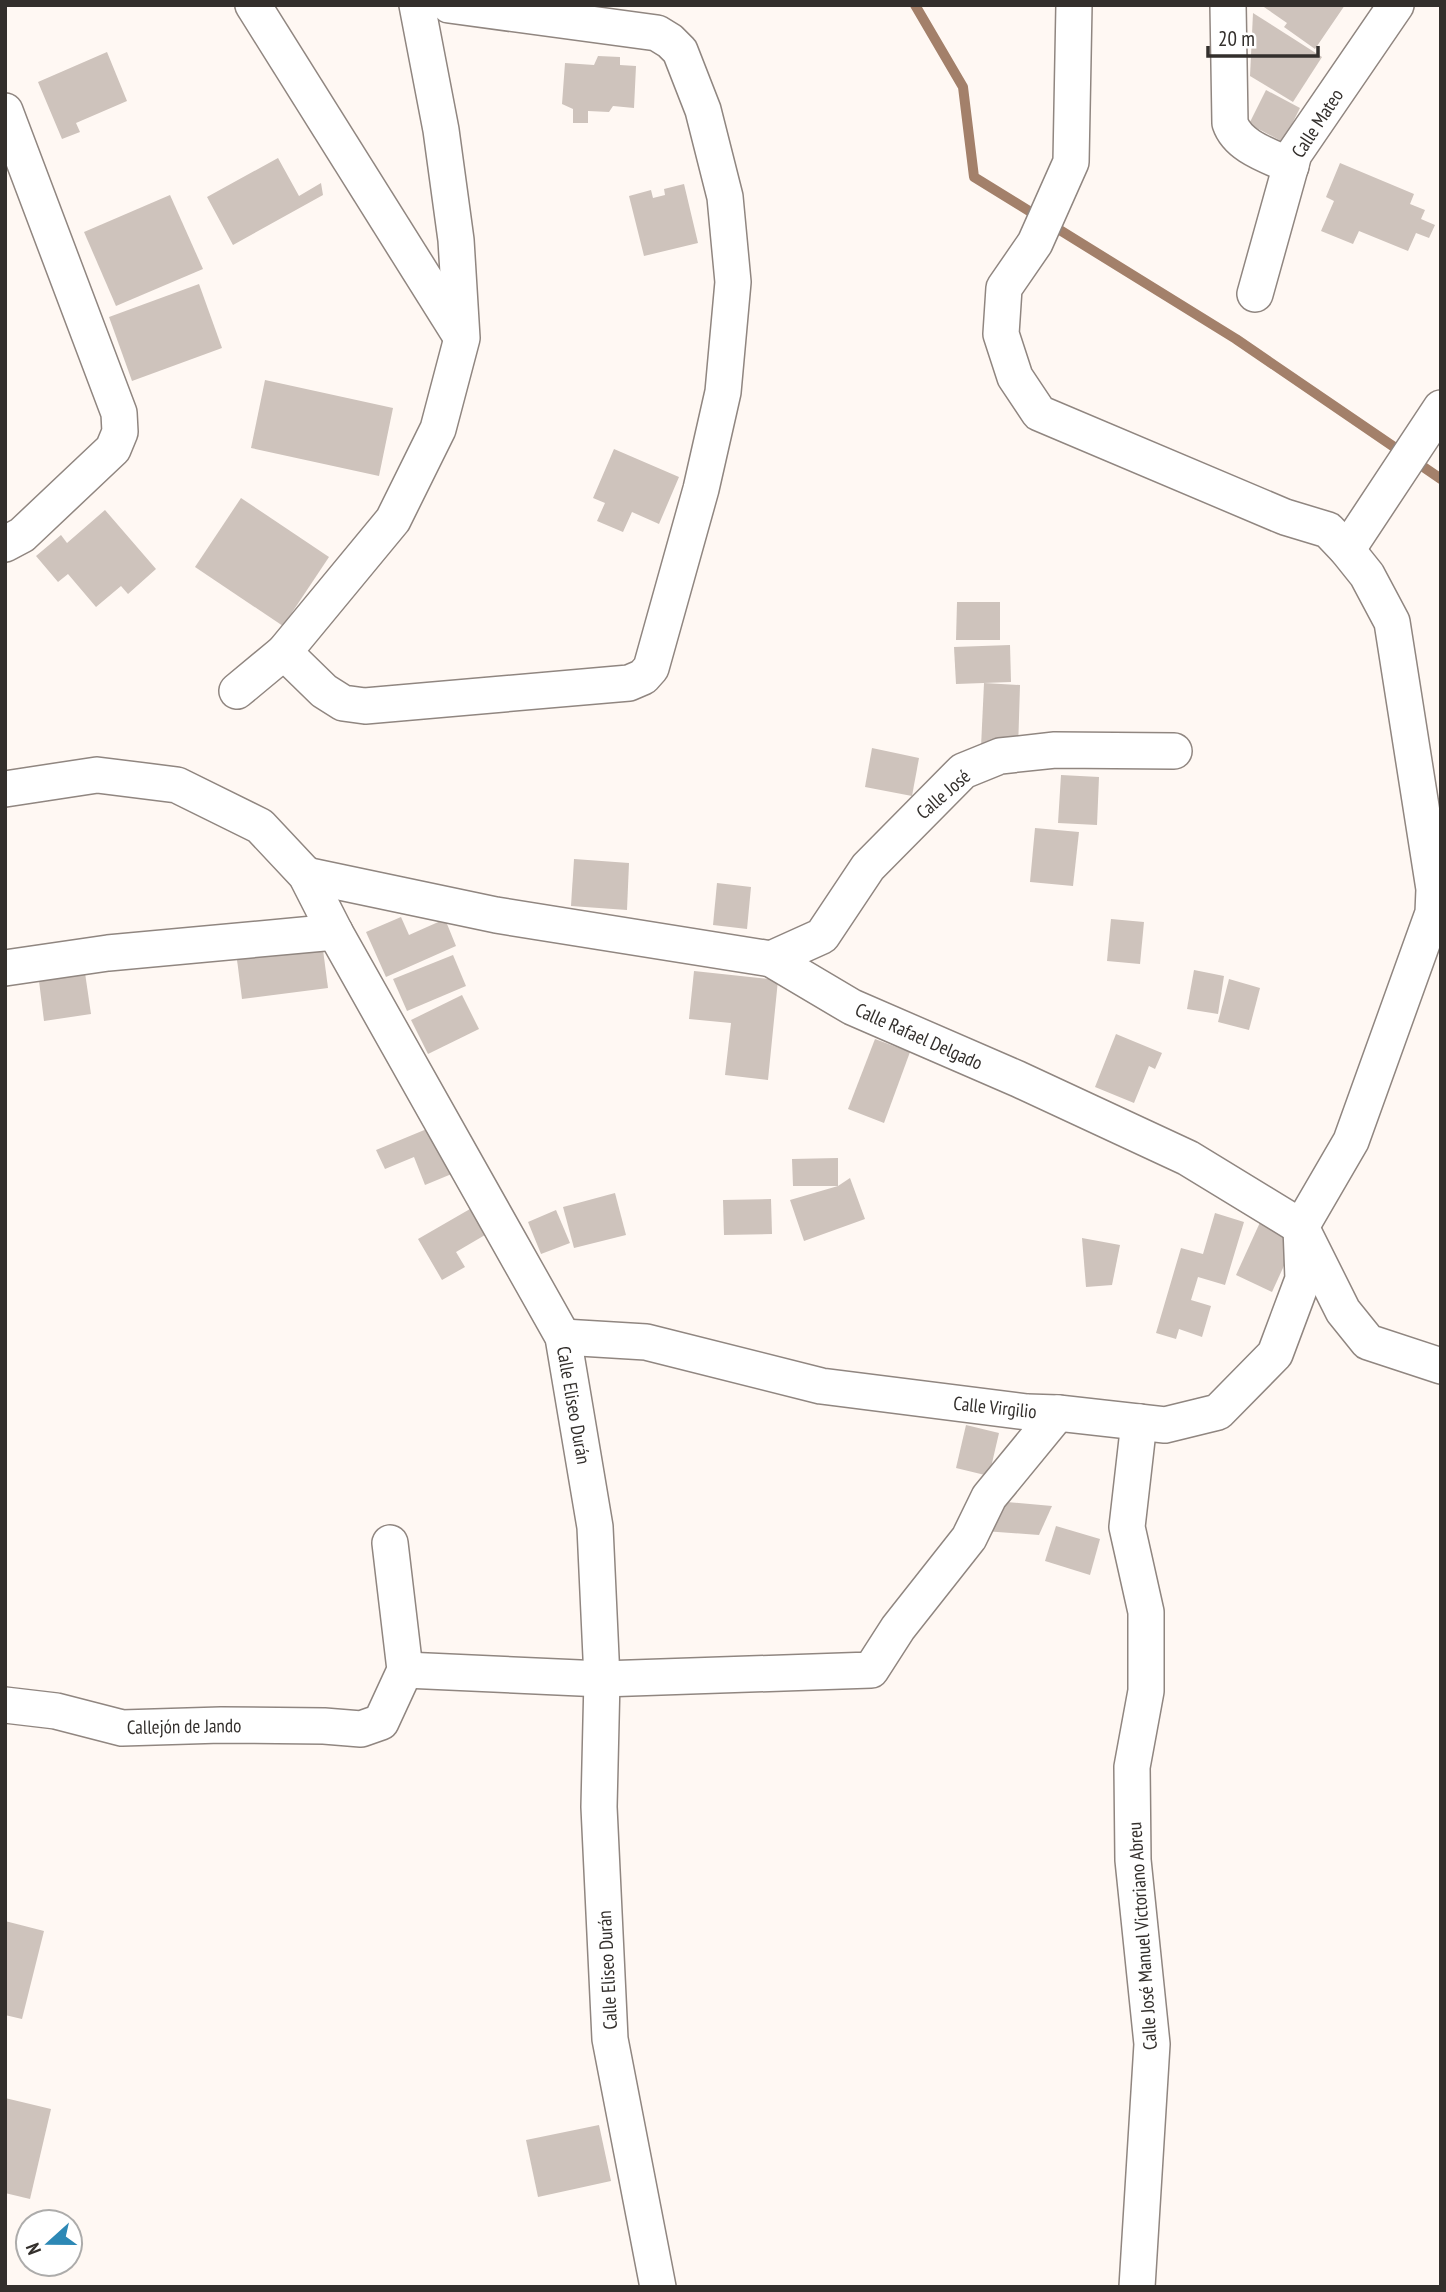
<svg xmlns="http://www.w3.org/2000/svg" width="1446" height="2292" font-family="'PT Sans Narrow',sans-serif">
  <style>
    .lines { fill: none; stroke-linecap: round; stroke-linejoin: round }
    .stream { stroke: #a3806a; stroke-width: 10 }
    .building { fill: #cec3bc }
    .minor-casing { stroke: #908680; stroke-width: 38 }
    .minor { stroke: #fff; stroke-width: 35 }
    .labels { text-anchor: middle; dominant-baseline: central; stroke-width: 5; stroke-linejoin: round; paint-order: stroke }
    .street-label { font-size: 19px; fill: #332f2c; stroke: #fff }
  </style>
  <rect width="100%" height="100%" fill="#fff8f3"/>
  <g class="lines">
    <path class="stream" d="M 915,5 L 963,87 L 974,177 L 1236,339 L 1441,479"/>
  </g>
  <g class="building">
    <path d="M 1261,5 L 1345,5 L 1315,49 L 1284,27 L 1287,23 Z"/>
    <path d="M 1253,13 L 1322,57 L 1293,102 L 1250,76 Z"/>
    <path d="M 107,52 L 127,101 L 76,123 L 80,132 L 62,139 L 38,82 Z"/>
    <path d="M 598,56 L 620,57 L 620,65 L 636,66 L 634,108 L 613,106 L 609,112 L 588,111 L 588,123 L 573,123 L 573,109 L 562,104 L 565,63 L 594,65 Z"/>
    <path d="M 1266,90 L 1300,108 L 1283,142 L 1249,124 Z"/>
    <path d="M 278,158 L 299,196 L 321,183 L 323,195 L 233,245 L 207,197 Z"/>
    <path d="M 1340,163 L 1414,194 L 1410,204 L 1425,210 L 1421,219 L 1435,225 L 1429,238 L 1416,233 L 1408,251 L 1359,231 L 1353,244 L 1321,231 L 1334,201 L 1326,197 Z"/>
    <path d="M 684,184 L 698,243 L 644,256 L 629,196 L 651,190 L 653,198 L 665,195 L 664,189 Z"/>
    <path d="M 170,195 L 203,269 L 116,306 L 84,232 Z"/>
    <path d="M 199,284 L 222,348 L 132,381 L 109,317 Z"/>
    <path d="M 265,380 L 393,408 L 379,476 L 251,448 Z"/>
    <path d="M 614,449 L 679,477 L 659,524 L 632,512 L 623,532 L 597,521 L 605,503 L 593,498 Z"/>
    <path d="M 241,498 L 329,557 L 283,626 L 195,567 Z"/>
    <path d="M 105,510 L 156,569 L 128,594 L 121,586 L 96,607 L 68,574 L 58,582 L 36,556 L 61,535 L 67,543 Z"/>
    <path d="M 957,602 L 1000,602 L 1000,640 L 956,640 Z"/>
    <path d="M 1010,645 L 1011,682 L 956,684 L 954,647 Z"/>
    <path d="M 984,683 L 1020,685 L 1018,749 L 981,747 Z"/>
    <path d="M 872,748 L 919,758 L 912,796 L 865,787 Z"/>
    <path d="M 1061,775 L 1099,777 L 1097,825 L 1058,823 Z"/>
    <path d="M 1035,828 L 1079,832 L 1073,886 L 1030,882 Z"/>
    <path d="M 574,859 L 629,863 L 627,910 L 571,906 Z"/>
    <path d="M 717,883 L 751,887 L 747,929 L 713,925 Z"/>
    <path d="M 401,917 L 409,935 L 445,919 L 456,946 L 386,977 L 366,932 Z"/>
    <path d="M 1111,919 L 1144,922 L 1140,964 L 1107,961 Z"/>
    <path d="M 322,942 L 328,988 L 242,999 L 236,952 Z"/>
    <path d="M 453,955 L 466,986 L 407,1011 L 393,979 Z"/>
    <path d="M 84,966 L 91,1014 L 44,1021 L 38,973 Z"/>
    <path d="M 1194,970 L 1224,976 L 1218,1014 L 1187,1009 Z"/>
    <path d="M 694,971 L 778,980 L 768,1080 L 725,1075 L 731,1023 L 689,1019 Z"/>
    <path d="M 1229,979 L 1260,988 L 1249,1030 L 1218,1022 Z"/>
    <path d="M 462,995 L 479,1029 L 428,1054 L 411,1020 Z"/>
    <path d="M 1116,1034 L 1162,1053 L 1155,1069 L 1149,1066 L 1134,1103 L 1095,1087 Z"/>
    <path d="M 875,1039 L 910,1052 L 884,1123 L 848,1109 Z"/>
    <path d="M 434,1126 L 454,1173 L 425,1185 L 414,1157 L 385,1169 L 376,1150 Z"/>
    <path d="M 838,1158 L 838,1186 L 850,1178 L 865,1219 L 804,1241 L 790,1200 L 838,1186 L 793,1186 L 792,1159 Z"/>
    <path d="M 615,1193 L 626,1235 L 574,1248 L 563,1207 Z"/>
    <path d="M 771,1199 L 772,1234 L 724,1235 L 723,1200 Z"/>
    <path d="M 470,1209 L 485,1235 L 456,1252 L 465,1267 L 442,1280 L 418,1239 Z"/>
    <path d="M 556,1210 L 570,1243 L 541,1254 L 528,1222 Z"/>
    <path d="M 1215,1213 L 1244,1222 L 1225,1285 L 1198,1277 L 1191,1300 L 1211,1306 L 1202,1337 L 1179,1329 L 1176,1339 L 1156,1333 L 1181,1248 L 1203,1254 Z"/>
    <path d="M 1262,1218 L 1298,1235 L 1272,1292 L 1236,1275 Z"/>
    <path d="M 1082,1238 L 1120,1245 L 1112,1285 L 1086,1287 Z"/>
    <path d="M 966,1425 L 999,1433 L 989,1476 L 956,1468 Z"/>
    <path d="M 996,1501 L 1052,1506 L 1039,1535 L 984,1531 Z"/>
    <path d="M 1056,1526 L 1100,1539 L 1090,1575 L 1045,1561 Z"/>
    <path d="M 5,1921 L 44,1931 L 22,2019 L 5,2015 Z"/>
    <path d="M 5,2098 L 51,2109 L 30,2199 L 5,2193 Z"/>
    <path d="M 599,2125 L 611,2181 L 538,2197 L 526,2140 Z"/>
  </g>
  <g class="lines">
    <defs>
      <g id="minor">
        <path d="M 253,5 L 460,335"/>
        <path d="M 1228,5 L 1230,123 C 1238,147 1270,156 1291,166"/>
        <path d="M 5,111 L 119,413 L 120,432 L 113,449 L 22,535 L 5,544"/>
        <path d="M 1255,294 L 1294,154 L 1396,5"/>
        <path d="M 1347,550 L 1441,408"/>
        <path d="M 284,652 L 324,691 L 343,703 L 365,706 L 629,683 L 643,677 L 651,668 L 701,489 L 723,392 L 733,282 L 725,197 L 703,110 L 680,51 L 670,41 L 657,33 L 449,5"/>
        <path d="M 237,691 L 284,652 L 393,520 L 438,429 L 462,338 L 456,240 L 441,130 L 417,5"/>
        <path d="M 5,789 L 97,775 L 177,785 L 260,826 L 306,875 L 335,932 L 563,1337 L 595,1527 L 602,1679 L 599,1807 L 610,2039 L 658,2287"/>
        <path d="M 306,875 L 496,915 L 771,959 L 852,1007 L 1018,1079 L 1188,1158 L 1301,1227 L 1343,1311 L 1368,1342 L 1441,1366"/>
        <path d="M 771,959 L 822,936 L 868,867 L 963,771 L 1000,756 L 1055,750 L 1174,751"/>
        <path d="M 5,968 L 108,953 L 335,932"/>
        <path d="M 563,1337 L 646,1342 L 821,1386 L 1027,1412 L 1058,1413 L 1165,1425 L 1218,1412 L 1275,1354 L 1303,1279 L 1301,1227 L 1351,1141 L 1433,913 L 1434,889 L 1392,622 L 1367,575 L 1347,550 L 1328,530 L 1285,517 L 1039,413 L 1015,377 L 1001,334 L 1004,288 L 1035,243 L 1071,162 L 1074,5"/>
        <path d="M 405,1670 L 602,1679 L 871,1670 L 898,1628 L 969,1538 L 989,1497 L 1058,1413"/>
        <path d="M 5,1705 L 56,1711 L 122,1728 L 221,1725 L 324,1726 L 361,1729 L 381,1722 L 405,1670 L 390,1543"/>
        <path d="M 1137,2287 L 1152,2044 L 1133,1860 L 1132,1767 L 1146,1691 L 1146,1612 L 1127,1527 L 1139,1422"/>
      </g>
    </defs>
    <use href="#minor" class="minor-casing"/>
    <use href="#minor" class="minor"/>
  </g>
  <g class="labels">
    <g class="street-label">
      <text transform="translate(1317 123) rotate(-57)">Calle Mateo</text>
      <text transform="translate(943 794) rotate(-41)">Calle José</text>
      <text transform="translate(919 1036) rotate(24)">Calle Rafael Delgado</text>
      <text transform="translate(574 1405) rotate(80)">Calle Eliseo Durán</text>
      <text transform="translate(995 1407) rotate(6)">Calle Virgilio</text>
      <text transform="translate(184 1726) rotate(-1)">Callejón de Jando</text>
      <text transform="translate(1142 1936) rotate(-94)">Calle José Manuel Victoriano Abreu</text>
      <text transform="translate(607 1970) rotate(-93)">Calle Eliseo Durán</text>
    </g>
  </g>
  <rect width="1446" height="2292" fill="none" stroke="#332f2c" stroke-width="14"/>
  <g transform="translate(49 2243) rotate(249)"><circle r="33" fill="#ffffff" stroke="#adacab" stroke-width="2"/>
  <path d="M0-5L12 26L0 18L-12 26Z" fill="#2d88b5"/>
  <text y="-10" font-size="19" font-weight="bold" text-anchor="middle" fill="#332f2c">N</text>
  </g>
  <path d="M1208 46v10h110v-10" fill="none" stroke="#332f2c" stroke-width="3.5"/>
  <text x="1218" y="46" font-size="21" fill="#332f2c" stroke="#ffffff" stroke-width="5" paint-order="stroke">20 m</text>
</svg>
